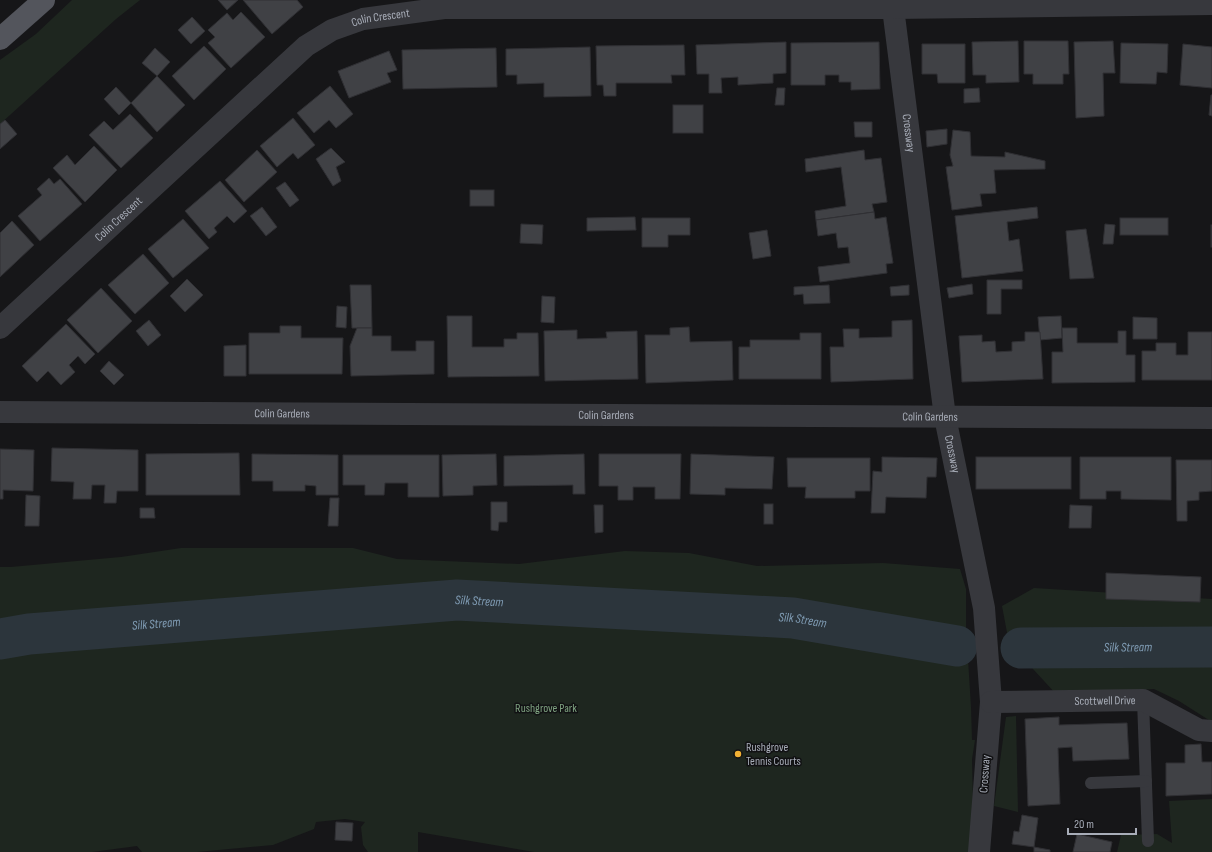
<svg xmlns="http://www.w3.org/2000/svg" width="1212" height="852" font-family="'Sofia Sans Condensed',sans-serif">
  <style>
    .green { fill: #1e261f }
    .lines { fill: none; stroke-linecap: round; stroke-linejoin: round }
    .river { stroke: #2c353c; stroke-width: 41 }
    .building { fill: #404145; stroke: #303034 }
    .lane { stroke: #37383d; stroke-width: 12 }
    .street { stroke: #37383d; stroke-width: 22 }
    .primary { stroke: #53555c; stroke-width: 22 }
    .poi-dot { fill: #f2b134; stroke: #111113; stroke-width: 1.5 }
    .labels { text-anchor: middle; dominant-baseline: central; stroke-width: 3; stroke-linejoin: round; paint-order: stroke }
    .street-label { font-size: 12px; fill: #a8adb8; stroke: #111113 }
    .park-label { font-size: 12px; fill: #7fa381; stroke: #111113 }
    .poi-label { font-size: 12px; fill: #a8adb8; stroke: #111113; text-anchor: start }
    .water-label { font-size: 13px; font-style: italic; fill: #7f9bb3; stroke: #111113 }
  </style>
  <rect width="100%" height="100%" fill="#161618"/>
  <g class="green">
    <path d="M 72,0 L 140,0 L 116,19 L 0,124 L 0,60 L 36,34 Z"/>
    <path d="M 181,548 L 353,548 L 397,559 L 519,564 L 625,551 L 689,553 L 757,566 L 883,563 L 960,569 L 966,589 L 966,627 L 971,707 L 972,740 L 975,740 L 972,759 L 974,852 L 534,852 L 418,832 L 418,852 L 368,852 L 363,845 L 361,827 L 365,822 L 345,819 L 316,822 L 314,829 L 273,845 L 197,852 L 142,852 L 137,846 L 92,852 L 0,852 L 0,567 L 11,567 L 121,557 Z"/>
    <path d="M 1034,588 L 1212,599 L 1212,722 L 1179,701 L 1154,689 L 1056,694 L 1009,643 L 1002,606 Z"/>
    <path d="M 1016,716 L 1018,812 L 994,806 L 1006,717 Z"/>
    <path d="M 1212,799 L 1212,852 L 1117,852 L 1121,835 L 1157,834 L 1172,843 L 1169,801 Z"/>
  </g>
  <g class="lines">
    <g class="river">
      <path id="s1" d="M 0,639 L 29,634 L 457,600 L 793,618 L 957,646"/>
      <path id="s2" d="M 1021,648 L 1212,647"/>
    </g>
  </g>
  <g class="building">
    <path d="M 218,0 L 238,0 L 227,10 Z"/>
    <path d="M 243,0 L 297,0 L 303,7 L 272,34 Z"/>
    <path d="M 241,12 L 265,37 L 231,68 L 208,43 L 215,37 L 208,30 L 227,13 L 233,20 Z"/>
    <path d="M 192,17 L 205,31 L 191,44 L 178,30 Z"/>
    <path d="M 1018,41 L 1019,82 L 986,83 L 986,75 L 973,75 L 972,42 Z"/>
    <path d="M 1024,41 L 1068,41 L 1069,74 L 1063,74 L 1063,84 L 1033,84 L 1033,74 L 1024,74 Z"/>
    <path d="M 1113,41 L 1115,73 L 1103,73 L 1104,116 L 1076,118 L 1074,42 Z"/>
    <path d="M 786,42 L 786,73 L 773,74 L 773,83 L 738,85 L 738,77 L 721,78 L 722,93 L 709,93 L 709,74 L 697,74 L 696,45 Z"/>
    <path d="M 879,42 L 880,89 L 851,90 L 851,82 L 839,82 L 839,75 L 825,75 L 825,85 L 791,85 L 791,43 Z"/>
    <path d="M 1121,43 L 1168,44 L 1167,73 L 1157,72 L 1156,84 L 1120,83 Z"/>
    <path d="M 922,44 L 965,44 L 965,83 L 938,83 L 937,74 L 922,74 Z"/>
    <path d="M 1183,44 L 1212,47 L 1212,88 L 1180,85 Z"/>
    <path d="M 684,45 L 685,75 L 671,75 L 672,83 L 616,83 L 616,96 L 604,96 L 603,85 L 597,85 L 596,46 Z"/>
    <path d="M 204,46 L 226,69 L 194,100 L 172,76 Z"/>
    <path d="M 590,47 L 591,96 L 544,97 L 544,83 L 517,84 L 517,75 L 506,75 L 506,49 Z"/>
    <path d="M 155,48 L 170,62 L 157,76 L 142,63 Z"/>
    <path d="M 496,48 L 497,87 L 403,89 L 402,50 Z"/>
    <path d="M 389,51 L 397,70 L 387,73 L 391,82 L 349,98 L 338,71 Z"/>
    <path d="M 157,76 L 185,105 L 157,132 L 131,103 Z"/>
    <path d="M 330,86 L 353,114 L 336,128 L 329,120 L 314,133 L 297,113 Z"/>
    <path d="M 116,87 L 131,103 L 119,115 L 104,99 Z"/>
    <path d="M 777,88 L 785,88 L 784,105 L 775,105 Z"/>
    <path d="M 979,88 L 980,102 L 964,103 L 964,89 Z"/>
    <path d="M 1211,95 L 1212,95 L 1212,116 L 1209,115 Z"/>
    <rect x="673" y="105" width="30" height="28"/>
    <path d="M 130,114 L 153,138 L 121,168 L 89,135 L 104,121 L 113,130 Z"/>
    <path d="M 293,118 L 315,145 L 298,159 L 293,153 L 277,167 L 260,146 Z"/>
    <path d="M 5,120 L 17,134 L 0,149 L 0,124 Z"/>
    <path d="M 854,122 L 872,122 L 872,137 L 855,137 Z"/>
    <path d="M 947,129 L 947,144 L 927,147 L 926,131 Z"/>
    <path d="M 953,130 L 970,132 L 971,156 L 1005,157 L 1005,152 L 1045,161 L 1045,169 L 994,170 L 996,193 L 980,194 L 982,206 L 952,210 L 946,167 L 953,166 L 950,155 Z"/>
    <path d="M 94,146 L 117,170 L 85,202 L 53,168 L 67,155 L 75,165 Z"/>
    <path d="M 331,148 L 345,162 L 336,167 L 341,181 L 333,186 L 316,159 Z"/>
    <path d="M 257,150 L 277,172 L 244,202 L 225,180 Z"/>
    <path d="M 864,150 L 865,160 L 881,158 L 887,202 L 872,204 L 874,212 L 816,220 L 815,211 L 846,206 L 841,167 L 806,172 L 805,159 Z"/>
    <path d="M 49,178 L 54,184 L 60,179 L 82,204 L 40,241 L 18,216 L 42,195 L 37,189 Z"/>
    <path d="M 220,181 L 247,211 L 234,223 L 227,216 L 214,228 L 217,232 L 209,239 L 185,211 Z"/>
    <path d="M 285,182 L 299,200 L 290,207 L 276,188 Z"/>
    <rect x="470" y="190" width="24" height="16"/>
    <path d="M 262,207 L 277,227 L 266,236 L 250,216 Z"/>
    <path d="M 1037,207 L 1038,218 L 1007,222 L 1009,241 L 1019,239 L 1023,271 L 962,278 L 955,216 Z"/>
    <path d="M 874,212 L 875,219 L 886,217 L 893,263 L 886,264 L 887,273 L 820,282 L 818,267 L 850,263 L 848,247 L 838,248 L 836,233 L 818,236 L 816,220 Z"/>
    <path d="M 635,217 L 636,230 L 587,231 L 587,218 Z"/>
    <path d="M 642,218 L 690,218 L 690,235 L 668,235 L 668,247 L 642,247 Z"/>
    <rect x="1120" y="218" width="48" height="17"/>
    <path d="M 183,219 L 209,248 L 173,278 L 148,249 Z"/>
    <path d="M 12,221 L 34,245 L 0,277 L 0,233 Z"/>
    <path d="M 521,224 L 543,225 L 542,244 L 520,243 Z"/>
    <path d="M 1105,224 L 1115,225 L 1113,244 L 1103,244 Z"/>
    <rect x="1211" y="225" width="1" height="22"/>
    <path d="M 1086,229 L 1094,278 L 1070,279 L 1066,231 Z"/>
    <path d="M 767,230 L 771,256 L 753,259 L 749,233 Z"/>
    <path d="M 143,254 L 169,283 L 135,314 L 108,285 Z"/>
    <path d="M 187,279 L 203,295 L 185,312 L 170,296 Z"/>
    <path d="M 987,280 L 1022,280 L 1022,289 L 1001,289 L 1001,314 L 987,314 Z"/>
    <path d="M 972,284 L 973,294 L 949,298 L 947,288 Z"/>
    <path d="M 350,285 L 371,285 L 372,328 L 352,328 Z"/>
    <path d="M 829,285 L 830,303 L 804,304 L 803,294 L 794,295 L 794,287 Z"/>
    <path d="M 909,285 L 909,295 L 891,296 L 890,287 Z"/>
    <path d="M 101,288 L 132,321 L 98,353 L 67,320 Z"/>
    <path d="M 542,296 L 555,297 L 554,323 L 541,322 Z"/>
    <path d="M 337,306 L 347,307 L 346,328 L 336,327 Z"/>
    <path d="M 447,316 L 472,316 L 472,347 L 504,347 L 504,339 L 517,339 L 517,333 L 538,333 L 539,376 L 448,377 Z"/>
    <path d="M 1061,316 L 1062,338 L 1040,340 L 1038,317 Z"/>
    <path d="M 1133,317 L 1157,318 L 1157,339 L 1133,339 Z"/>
    <path d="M 149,320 L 161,335 L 148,346 L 136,331 Z"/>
    <path d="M 912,320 L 913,379 L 831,382 L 830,347 L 844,347 L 843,329 L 859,329 L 859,338 L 892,337 L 892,321 Z"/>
    <path d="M 66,324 L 95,354 L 85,364 L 78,356 L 69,365 L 75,372 L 61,385 L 48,371 L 37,382 L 22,366 Z"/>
    <path d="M 280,326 L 301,326 L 301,338 L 343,338 L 342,374 L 249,374 L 249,333 L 280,333 Z"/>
    <path d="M 689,327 L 690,342 L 732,341 L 733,380 L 646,383 L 645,335 L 670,335 L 670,328 Z"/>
    <path d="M 357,328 L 372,328 L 372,336 L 391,336 L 391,351 L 416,351 L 416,341 L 434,341 L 434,374 L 351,376 L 350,346 Z"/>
    <path d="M 1062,328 L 1077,328 L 1077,343 L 1118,343 L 1118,331 L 1126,331 L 1126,355 L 1135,355 L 1135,382 L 1052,383 L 1052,352 L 1063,352 Z"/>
    <path d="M 577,330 L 577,339 L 607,338 L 606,332 L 637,331 L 638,379 L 545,381 L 544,331 Z"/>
    <path d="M 1025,332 L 1040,332 L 1043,379 L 962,382 L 959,336 L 982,335 L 982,342 L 995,341 L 996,352 L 1012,351 L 1012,342 L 1025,341 Z"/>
    <path d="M 1188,332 L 1212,332 L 1212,380 L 1142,380 L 1142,351 L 1156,351 L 1156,343 L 1176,343 L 1176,355 L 1188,355 Z"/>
    <path d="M 800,333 L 821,333 L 821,379 L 739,379 L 739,347 L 750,347 L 750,340 L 800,340 Z"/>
    <path d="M 246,345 L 246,376 L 224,376 L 224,346 Z"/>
    <path d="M 109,361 L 124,375 L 114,385 L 100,371 Z"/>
    <path d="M 52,448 L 138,450 L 138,491 L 117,491 L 116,503 L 104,503 L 105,485 L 92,485 L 91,499 L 73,499 L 74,482 L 51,481 Z"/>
    <path d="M 0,449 L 34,450 L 33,491 L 3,490 L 3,499 L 0,499 Z"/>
    <path d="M 239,453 L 240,495 L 146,495 L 146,454 Z"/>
    <path d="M 252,454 L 338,455 L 338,495 L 316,495 L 316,486 L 305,485 L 305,491 L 273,491 L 273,481 L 252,481 Z"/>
    <path d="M 496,454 L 497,485 L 473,486 L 473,495 L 443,496 L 442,455 Z"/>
    <path d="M 584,454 L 585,494 L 573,494 L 573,485 L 504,486 L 504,456 Z"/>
    <path d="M 599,454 L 681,454 L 680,499 L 655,499 L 655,487 L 633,487 L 633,500 L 618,500 L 618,486 L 599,486 Z"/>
    <path d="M 691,454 L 774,457 L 772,489 L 725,488 L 725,495 L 690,494 Z"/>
    <path d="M 343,455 L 439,455 L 439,497 L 408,497 L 408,483 L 385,483 L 384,495 L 365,495 L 365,485 L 343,485 Z"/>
    <path d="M 882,457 L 937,458 L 936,477 L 927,477 L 926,498 L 886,497 L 885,513 L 871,513 L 873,471 L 882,472 Z"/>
    <rect x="976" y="457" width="95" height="32"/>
    <path d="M 1080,457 L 1171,457 L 1171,500 L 1121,499 L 1121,491 L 1106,491 L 1106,499 L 1080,499 Z"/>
    <path d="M 787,458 L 870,458 L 870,491 L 855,491 L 855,498 L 805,498 L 806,487 L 788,487 Z"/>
    <path d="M 1176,460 L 1212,460 L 1212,491 L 1199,492 L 1199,500 L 1187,501 L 1187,521 L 1177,521 Z"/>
    <path d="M 26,495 L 40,496 L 39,526 L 25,526 Z"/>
    <path d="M 330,498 L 339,498 L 338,526 L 328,526 Z"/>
    <path d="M 491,502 L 507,502 L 507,522 L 499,522 L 498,531 L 491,530 Z"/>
    <rect x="764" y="504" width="9" height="20"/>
    <path d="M 594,505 L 603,505 L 603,532 L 595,533 Z"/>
    <path d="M 1070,505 L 1092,506 L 1091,528 L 1069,528 Z"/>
    <path d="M 140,508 L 154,508 L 155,518 L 140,518 Z"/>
    <path d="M 1106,573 L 1201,577 L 1200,602 L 1106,599 Z"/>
    <path d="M 1059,717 L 1059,725 L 1127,723 L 1129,759 L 1073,761 L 1072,747 L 1058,748 L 1060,804 L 1028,806 L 1025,719 Z"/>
    <path d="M 1201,744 L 1202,762 L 1212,762 L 1212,794 L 1166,796 L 1166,763 L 1185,763 L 1185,745 Z"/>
    <path d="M 1022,815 L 1038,818 L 1034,847 L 1012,844 L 1014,831 L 1019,832 Z"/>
    <path d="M 336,822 L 353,823 L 352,841 L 335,840 Z"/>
    <path d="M 1077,834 L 1112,842 L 1110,852 L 1073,852 Z"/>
    <path d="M 1034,847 L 1050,850 L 1050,852 L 1034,852 Z"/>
  </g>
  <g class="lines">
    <g class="lane">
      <path d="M 1143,700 L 1148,841"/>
      <path d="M 1091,783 L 1146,781"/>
    </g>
    <g class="street">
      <path id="s3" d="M 893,8 L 945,417 L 984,608 L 991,702 L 979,852"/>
      <path id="s4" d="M 0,328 L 306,46 L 332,30 L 363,19 L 444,8 L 893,8 L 1212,4"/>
      <path id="s5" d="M 0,412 L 1212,418"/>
      <path id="s6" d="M 991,702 L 1143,700 L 1199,730 L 1212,731"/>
    </g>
    <path class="primary" d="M 0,39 L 44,0"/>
  </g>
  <circle class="poi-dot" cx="738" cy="754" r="4"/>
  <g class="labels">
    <g class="street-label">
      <text stroke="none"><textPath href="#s4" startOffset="497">Colin Crescent</textPath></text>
      <text stroke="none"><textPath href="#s3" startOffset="126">Crossway</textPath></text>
      <text stroke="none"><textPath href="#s4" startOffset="161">Colin Crescent</textPath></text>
      <text stroke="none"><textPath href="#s5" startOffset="282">Colin Gardens</textPath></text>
      <text stroke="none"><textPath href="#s5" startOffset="606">Colin Gardens</textPath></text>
      <text stroke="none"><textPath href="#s5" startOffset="930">Colin Gardens</textPath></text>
      <text stroke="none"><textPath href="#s3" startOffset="450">Crossway</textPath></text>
      <text stroke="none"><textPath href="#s6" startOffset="114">Scottwell Drive</textPath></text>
      <text transform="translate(985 774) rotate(-86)">Crossway</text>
    </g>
    <g class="park-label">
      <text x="546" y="708">Rushgrove Park</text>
    </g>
    <g class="poi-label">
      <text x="746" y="747">Rushgrove<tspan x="746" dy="14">Tennis Courts</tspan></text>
    </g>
    <g class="water-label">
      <text stroke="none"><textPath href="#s1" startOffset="481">Silk Stream</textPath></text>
      <text stroke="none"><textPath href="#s1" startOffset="805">Silk Stream</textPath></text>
      <text stroke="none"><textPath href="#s1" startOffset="157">Silk Stream</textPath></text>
      <text stroke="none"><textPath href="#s2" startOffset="107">Silk Stream</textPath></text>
    </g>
  </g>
  <path d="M1068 828v6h68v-6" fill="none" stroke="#a8adb8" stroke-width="2"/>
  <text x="1074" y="828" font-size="12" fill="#a8adb8" stroke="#111113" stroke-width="3" paint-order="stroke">20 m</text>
</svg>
